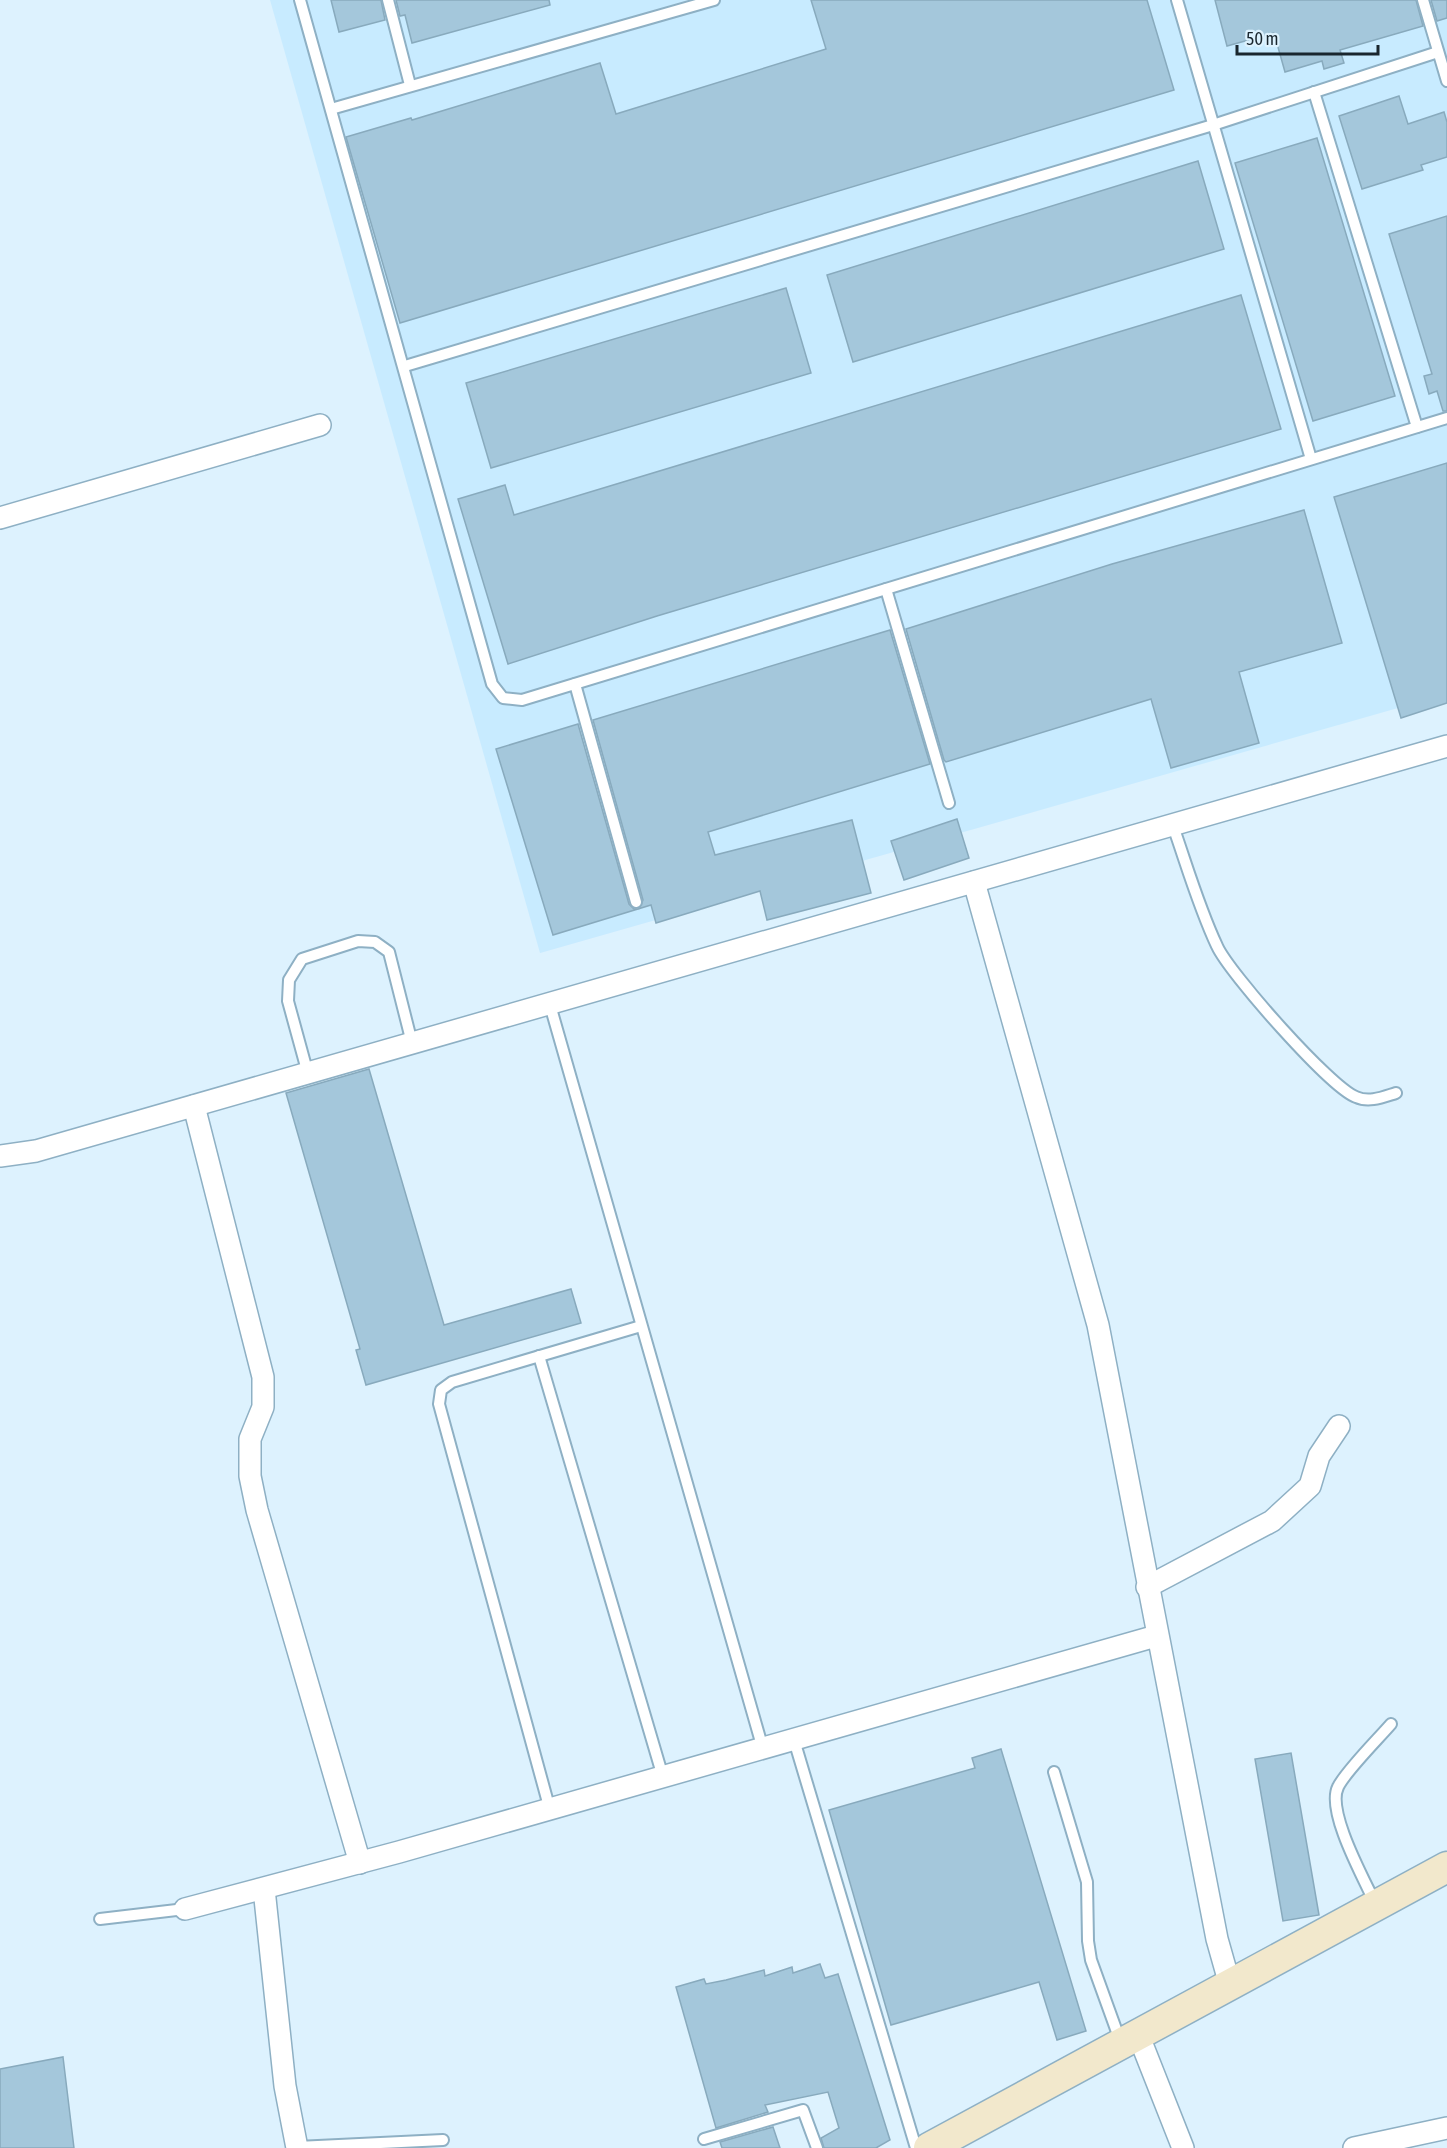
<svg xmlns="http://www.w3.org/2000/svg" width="1447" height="2148" font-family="'Asap Condensed',sans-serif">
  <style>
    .built { fill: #c8ebff }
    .building { fill: #a4c7db; stroke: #88aabd; stroke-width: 1.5 }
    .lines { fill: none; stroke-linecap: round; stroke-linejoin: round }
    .lane-casing { stroke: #8eb0c4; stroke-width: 14 }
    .street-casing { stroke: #8eb0c4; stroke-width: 24 }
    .secondary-casing { stroke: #8eb0c4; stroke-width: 33 }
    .lane { stroke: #fff; stroke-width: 10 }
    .street { stroke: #fff; stroke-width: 21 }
    .secondary { stroke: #f2e8cc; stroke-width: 30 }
  </style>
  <rect width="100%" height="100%" fill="#ddf2fe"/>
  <path class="built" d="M 270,0 L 1447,0 L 1447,694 L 540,953 Z"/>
  <g class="building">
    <path d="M 331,0 L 381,0 L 385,20 L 339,32 Z"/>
    <path d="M 396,0 L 549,0 L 550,5 L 412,43 L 405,15 L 400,16 Z"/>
    <path d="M 811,0 L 1147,0 L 1174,90 L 400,323 L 346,137 L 411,118 L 412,120 L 600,63 L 616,114 L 826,49 Z"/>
    <path d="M 1215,0 L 1416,0 L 1423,26 L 1340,50 L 1344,63 L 1324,69 L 1322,61 L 1285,72 L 1274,33 L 1227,46 Z"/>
    <path d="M 1431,0 L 1447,0 L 1447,18 L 1437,21 Z"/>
    <path d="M 1399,96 L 1408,124 L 1444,112 L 1447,122 L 1447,157 L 1421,165 L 1423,170 L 1362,189 L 1339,116 Z"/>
    <path d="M 1317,138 L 1395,396 L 1313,421 L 1235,163 Z"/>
    <path d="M 1198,161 L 1224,249 L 853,362 L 827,275 Z"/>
    <path d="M 1447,216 L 1447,411 L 1443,411 L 1437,391 L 1429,394 L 1424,376 L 1432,374 L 1389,234 Z"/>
    <path d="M 786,288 L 811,373 L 491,468 L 466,383 Z"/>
    <path d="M 1241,295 L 1281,429 L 657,616 L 508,664 L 458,499 L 505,485 L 514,515 Z"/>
    <path d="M 1447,463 L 1447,703 L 1401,718 L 1334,497 Z"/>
    <path d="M 1304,510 L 1342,643 L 1239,672 L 1259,743 L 1171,768 L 1151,699 L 946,762 L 944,760 L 906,629 L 1112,564 Z"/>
    <path d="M 890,630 L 930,764 L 708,832 L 715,855 L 852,820 L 871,893 L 767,920 L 760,891 L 656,923 L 651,905 L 553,935 L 496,749 L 578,724 L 629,904 L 634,909 L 639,909 L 643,900 L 593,720 Z"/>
    <path d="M 957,819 L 969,858 L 904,880 L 891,841 Z"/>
    <path d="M 369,1069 L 444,1325 L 571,1289 L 581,1323 L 366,1385 L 356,1350 L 360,1349 L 286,1093 Z"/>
    <path d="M 1001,1749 L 1086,2031 L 1057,2040 L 1039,1982 L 891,2025 L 829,1810 L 975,1768 L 972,1758 Z"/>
    <path d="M 1291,1753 L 1319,1915 L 1283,1921 L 1255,1759 Z"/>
    <path d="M 820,1964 L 825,1978 L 838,1974 L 890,2140 L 876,2148 L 824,2148 L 821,2138 L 839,2128 L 828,2092 L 765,2105 L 768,2112 L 716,2128 L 676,1987 L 704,1979 L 706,1984 L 726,1980 L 764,1970 L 765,1976 L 792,1967 L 793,1973 Z"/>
    <path d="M 63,2057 L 74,2148 L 0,2148 L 0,2069 Z"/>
    <path d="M 773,2127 L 780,2148 L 722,2148 L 720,2142 Z"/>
  </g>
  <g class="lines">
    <defs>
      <g id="lane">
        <path d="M 300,0 L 492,684 L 503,698 L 522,700 L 1447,418"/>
        <path d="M 388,0 L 410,85"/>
        <path d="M 1177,0 L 1311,459"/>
        <path d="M 1423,0 L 1447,81"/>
        <path d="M 1314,92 L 1417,427"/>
        <path d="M 331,109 L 714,0"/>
        <path d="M 405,366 L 1213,125 L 1438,52"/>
        <path d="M 886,589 L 949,803"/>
        <path d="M 575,684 L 636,902"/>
        <path d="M 1173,826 C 1187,866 1199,908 1217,946 C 1229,973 1331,1088 1356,1097 C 1369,1103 1383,1097 1396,1093"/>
        <path d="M 550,1005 L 763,1749"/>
        <path d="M 308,1074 L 288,1001 L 289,980 L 302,959 L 358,941 L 375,942 L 389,952 L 412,1043"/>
        <path d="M 539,1356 L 663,1777"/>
        <path d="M 794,1740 L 916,2148"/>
        <path d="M 1054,1772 L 1087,1882 L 1088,1941 L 1091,1960 L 1121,2043"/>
        <path d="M 550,1810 L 439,1404 L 441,1390 L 452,1382 L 641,1326"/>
        <path d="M 1375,1903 C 1364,1879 1326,1811 1338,1787 C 1345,1772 1378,1739 1391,1724"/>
        <path d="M 100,1919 L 185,1909"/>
        <path d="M 704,2139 L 803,2110 L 817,2148"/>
        <path d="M 297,2147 L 443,2140"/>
      </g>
      <g id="street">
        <path d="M 0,518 L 320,425"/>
        <path d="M 974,882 L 1098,1325 L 1217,1939 L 1230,1985"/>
        <path d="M 194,1106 L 263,1377 L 263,1407 L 250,1439 L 250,1476 L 257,1510 L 360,1863"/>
        <path d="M 0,1156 L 36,1151 L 1447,746"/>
        <path d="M 1147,1587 L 1272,1521 L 1310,1486 L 1319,1456 L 1339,1426"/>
        <path d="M 264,1889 L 285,2086 L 297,2148"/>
        <path d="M 185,1909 L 399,1852 L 1156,1636"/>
        <path d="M 1138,2034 L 1183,2148"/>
        <path d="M 1354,2148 L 1447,2128"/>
      </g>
      <path id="secondary" d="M 929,2148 L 1447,1867"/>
    </defs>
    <use href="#lane" class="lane-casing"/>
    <use href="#street" class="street-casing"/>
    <use href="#secondary" class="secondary-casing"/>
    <use href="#lane" class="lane"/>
    <use href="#street" class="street"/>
    <use href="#secondary" class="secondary"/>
  </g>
  <path d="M1237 45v9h141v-9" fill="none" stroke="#19262e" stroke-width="3"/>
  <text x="1246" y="45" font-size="18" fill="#19262e" stroke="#ddf2fe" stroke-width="4.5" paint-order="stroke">50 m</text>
</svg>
